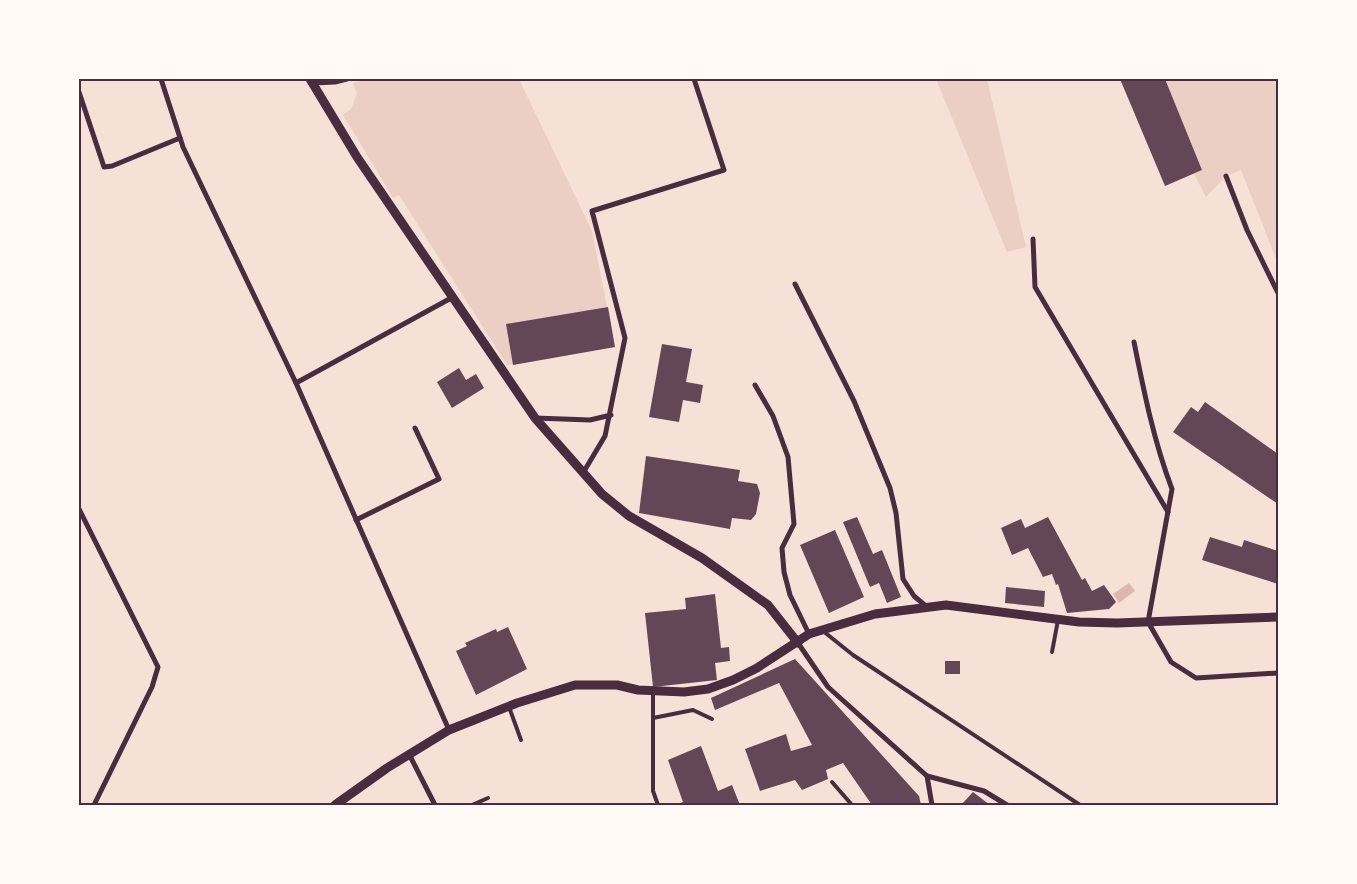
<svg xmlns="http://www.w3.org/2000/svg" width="1357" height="884" font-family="'Archivo Narrow',sans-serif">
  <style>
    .green { fill: #ebcfc5 }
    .water { fill: #dcb8b0 }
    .building { fill: #644757 }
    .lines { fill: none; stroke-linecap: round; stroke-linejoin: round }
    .service { stroke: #4a2c40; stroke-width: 4 }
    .minor { stroke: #4a2c40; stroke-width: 5 }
    .tertiary { stroke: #4a2c40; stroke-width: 9 }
    .neatline { fill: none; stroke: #4a2c40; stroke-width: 2 }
  </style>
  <rect width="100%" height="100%" fill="#f7e1d7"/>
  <g class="green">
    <path d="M 369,79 L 519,79 L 592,231 L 615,347 L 507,365 L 399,195 L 393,198 L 343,115 L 351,109 L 357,93 L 353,83 Z"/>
    <path d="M 936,79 L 987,79 L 1026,247 L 1007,252 Z"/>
    <path d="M 1165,79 L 1278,79 L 1278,264 L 1241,170 L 1226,176 L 1206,197 L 1194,174 L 1202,170 Z"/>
  </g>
  <path class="water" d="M 1129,583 L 1135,591 L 1119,603 L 1113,594 Z"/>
  <g class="building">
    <path d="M 1120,79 L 1165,79 L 1202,170 L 1165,186 Z"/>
    <path d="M 608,307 L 615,347 L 513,365 L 506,324 Z"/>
    <path d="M 662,344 L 692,349 L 686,382 L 703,385 L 700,403 L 683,400 L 679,422 L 649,417 Z"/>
    <path d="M 459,368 L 466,380 L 476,374 L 484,388 L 452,408 L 437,382 Z"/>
    <path d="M 1205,402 L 1278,454 L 1278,504 L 1173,432 L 1191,407 L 1198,412 Z"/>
    <path d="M 646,456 L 740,470 L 738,481 L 757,484 L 760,493 L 756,514 L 751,520 L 732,518 L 730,529 L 639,513 Z"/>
    <path d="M 857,517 L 873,554 L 882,550 L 901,597 L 887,603 L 879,583 L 870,587 L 843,522 Z"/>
    <path d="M 1048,517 L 1082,580 L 1085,578 L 1092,591 L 1104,585 L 1116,602 L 1109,609 L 1067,613 L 1058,584 L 1056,585 L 1052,574 L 1043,577 L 1028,548 L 1012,555 L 1001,528 L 1021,519 L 1025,528 Z"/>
    <path d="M 835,530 L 864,597 L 829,613 L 800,545 Z"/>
    <path d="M 1210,537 L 1242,547 L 1244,540 L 1278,551 L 1278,584 L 1202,560 Z"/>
    <path d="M 1006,587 L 1045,591 L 1044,607 L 1005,603 Z"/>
    <path d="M 715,594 L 721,648 L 729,647 L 730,661 L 715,663 L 717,680 L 653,687 L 645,613 L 686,609 L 685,598 Z"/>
    <path d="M 508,627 L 527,669 L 476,695 L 456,651 L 467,646 L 465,643 L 496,629 L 497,632 Z"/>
    <path d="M 795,659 L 919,796 L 921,805 L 872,805 L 843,763 L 826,770 L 828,779 L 802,790 L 795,780 L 760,791 L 745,749 L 786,734 L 791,751 L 812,745 L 779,683 L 715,710 L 711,698 Z"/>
    <rect x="945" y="661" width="15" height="13"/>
    <path d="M 701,746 L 718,791 L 732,785 L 740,805 L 676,805 L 683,802 L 668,760 Z"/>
    <path d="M 973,792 L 990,805 L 961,805 Z"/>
  </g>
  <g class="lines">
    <g class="service">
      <path d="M 823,631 L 853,655 L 1080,805"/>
      <path d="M 1052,652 L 1058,620"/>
      <path d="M 653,691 L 653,791 L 658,805"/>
      <path d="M 509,707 L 521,740"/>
      <path d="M 653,718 L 693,710 L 712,719"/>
      <path d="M 832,782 L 852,805"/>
      <path d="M 472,805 L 488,798"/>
    </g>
    <g class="minor">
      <path d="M 161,79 L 183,147 L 296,383 L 449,730"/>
      <path d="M 313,83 L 335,82 L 347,79"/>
      <path d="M 79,92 L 104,167 L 112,166 L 180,138"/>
      <path d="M 1226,176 L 1247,230 L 1278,293"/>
      <path d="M 1033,239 L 1035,287 L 1168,512"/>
      <path d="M 795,284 L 854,401 L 890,488 L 896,513 L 903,579 L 914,596 L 927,607"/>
      <path d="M 1134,342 C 1144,392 1154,442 1172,489 L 1148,622 L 1171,662 L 1196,678 L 1278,673"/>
      <path d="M 296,383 L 453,297"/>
      <path d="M 755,385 L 773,416 L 788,457 L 794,524 L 782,548 L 784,572 L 790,595 L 809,634"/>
      <path d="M 535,418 L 590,420 L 611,415"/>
      <path d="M 583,473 L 605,436 L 625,338 L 592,211 L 724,170 L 694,79"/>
      <path d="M 79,509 L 158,667 L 152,687 L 94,805"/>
      <path d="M 356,520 L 439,479 L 415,428"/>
      <path d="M 798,643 L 828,687 L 927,776 L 932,805"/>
      <path d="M 409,754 L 435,805"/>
      <path d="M 927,776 L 984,791 L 1007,805"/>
    </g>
    <g class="tertiary">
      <path d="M 310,79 L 357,157 L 535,418 L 602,494 L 629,516 L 702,558 L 768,605 L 798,643"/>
      <path d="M 335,805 L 387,768 L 449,730 L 517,703 L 575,685 L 617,685 L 638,690 L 684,692 L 708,689 L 733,680 L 757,668 L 809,634 L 875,614 L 946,605 L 1079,622 L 1117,623 L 1278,617"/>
    </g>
  </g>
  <rect width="1357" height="884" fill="none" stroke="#fffaf5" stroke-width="160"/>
  <rect x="80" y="80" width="1197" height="724" class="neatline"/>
</svg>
